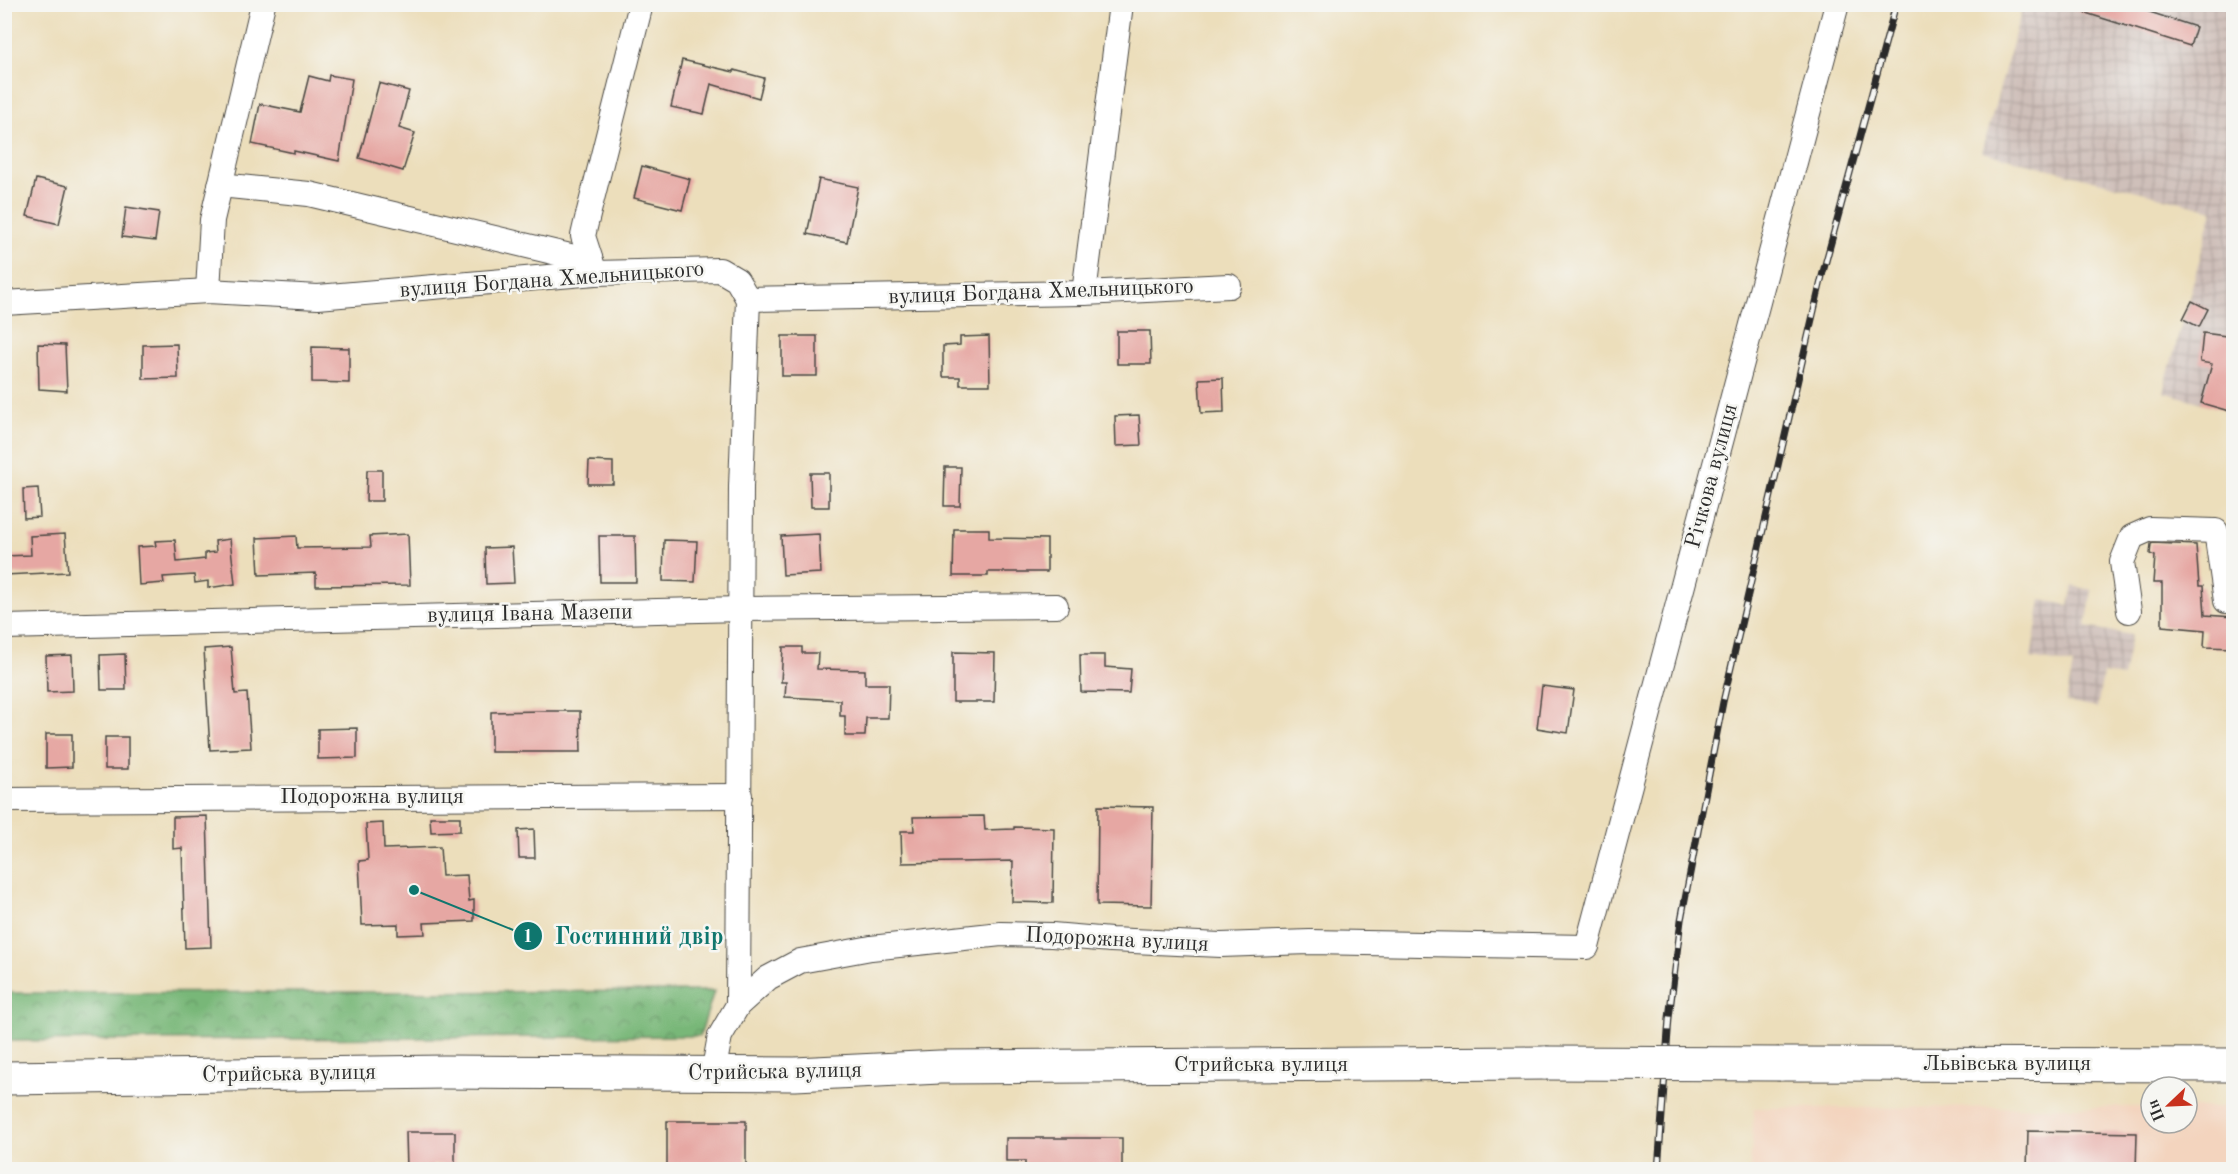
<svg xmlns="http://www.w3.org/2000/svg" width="2238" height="1174" font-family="'Old Standard TT',serif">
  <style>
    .built { fill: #f3d4be }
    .industrial { fill: url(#industrial-grid) }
    .forest { fill: url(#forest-crowns); stroke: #527152; stroke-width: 1.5 }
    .building { fill: #e6a7a3 }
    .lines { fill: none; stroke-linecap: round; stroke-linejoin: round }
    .minor-casing { stroke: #484641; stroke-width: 26 }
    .highway-casing { stroke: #484641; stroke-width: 35 }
    .minor { stroke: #fff; stroke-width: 24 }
    .highway { stroke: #fff; stroke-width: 33 }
    .rail-casing { stroke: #2b2b2b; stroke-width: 7 }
    .rail { stroke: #f6f6f2; stroke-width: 4.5; stroke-dasharray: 14; stroke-linecap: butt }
    .highway-bridge-casing { stroke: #484641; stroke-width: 35; stroke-linecap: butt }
    .highway-bridge { stroke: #fff; stroke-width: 33 }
    .labels { text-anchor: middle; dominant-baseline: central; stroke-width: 5; stroke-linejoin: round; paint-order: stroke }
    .street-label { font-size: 22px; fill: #2b2b2b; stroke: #f6f6f2 }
    .leader { fill: none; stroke: #0f766e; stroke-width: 2 }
    .callout-dot { fill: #0f766e; stroke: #f6f6f2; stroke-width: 2 }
    .mark-label { font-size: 18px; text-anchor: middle; font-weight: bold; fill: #fff }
    .callout-label { font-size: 24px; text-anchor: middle; font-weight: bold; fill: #0f766e; stroke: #f6f6f2; stroke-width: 5; stroke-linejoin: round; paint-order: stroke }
  </style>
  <defs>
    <pattern id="industrial-grid" width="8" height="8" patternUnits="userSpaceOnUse" patternTransform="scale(1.5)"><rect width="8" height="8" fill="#cfc0ba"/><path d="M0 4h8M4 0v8" fill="none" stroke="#b2a5a0"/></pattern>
    <pattern id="forest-crowns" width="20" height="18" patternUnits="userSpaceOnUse" patternTransform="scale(1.5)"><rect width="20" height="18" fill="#78b778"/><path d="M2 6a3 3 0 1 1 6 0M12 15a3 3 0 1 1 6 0" fill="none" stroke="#639563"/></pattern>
  </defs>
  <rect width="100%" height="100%" fill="#f6f6f2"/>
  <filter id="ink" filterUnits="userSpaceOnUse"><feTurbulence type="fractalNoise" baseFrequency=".0167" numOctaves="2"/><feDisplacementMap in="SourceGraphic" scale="12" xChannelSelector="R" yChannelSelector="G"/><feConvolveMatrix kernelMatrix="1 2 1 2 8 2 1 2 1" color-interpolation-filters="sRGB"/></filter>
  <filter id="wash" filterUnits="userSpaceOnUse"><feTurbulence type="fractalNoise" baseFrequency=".008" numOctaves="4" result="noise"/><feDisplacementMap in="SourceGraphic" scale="24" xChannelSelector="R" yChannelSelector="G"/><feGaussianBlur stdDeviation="1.35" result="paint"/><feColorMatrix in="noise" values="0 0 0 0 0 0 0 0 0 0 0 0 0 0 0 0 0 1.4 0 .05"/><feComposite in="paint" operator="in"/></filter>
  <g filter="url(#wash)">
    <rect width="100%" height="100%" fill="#ecdebb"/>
    <path class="built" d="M 2151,1107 L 2151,1123 L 2187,1123 L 2187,1107 L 2233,1107 L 2233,1169 L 1750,1170 L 1754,1108 Z"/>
    <g class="industrial">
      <path d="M 2023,5 L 2233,5 L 2234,400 L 2231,411 L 2163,392 L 2213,210 L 1982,152 Z"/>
      <path d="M 2073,586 L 2092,590 L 2086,627 L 2131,635 L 2123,677 L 2103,674 L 2097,708 L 2066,702 L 2073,665 L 2031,658 L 2041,600 L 2069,605 Z"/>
    </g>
    <path class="forest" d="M 714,991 L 700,1036 L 5,1041 L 5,993 Z"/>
    <g id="blocks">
      <g class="building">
        <path d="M 2071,4 L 2125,4 L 2196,27 L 2190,46 L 2070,8 Z"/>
        <path d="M 682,60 L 734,72 L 734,70 L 764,78 L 759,98 L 711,84 L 704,114 L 671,107 Z"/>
        <path d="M 329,75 L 352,79 L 339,161 L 294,151 L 294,153 L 252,144 L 260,104 L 300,112 L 309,76 L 328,81 Z"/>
        <path d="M 379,83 L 409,91 L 399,128 L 415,133 L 403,171 L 359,158 Z"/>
        <path d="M 642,166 L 690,179 L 682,210 L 634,198 Z"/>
        <path d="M 36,179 L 68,186 L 59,224 L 27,216 Z"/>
        <path d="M 819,179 L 858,187 L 847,242 L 807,234 Z"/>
        <path d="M 126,207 L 159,212 L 155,241 L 122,237 Z"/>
        <path d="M 2192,301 L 2208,309 L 2199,327 L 2183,319 Z"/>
        <path d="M 1117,331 L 1150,331 L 1151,364 L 1117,364 Z"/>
        <path d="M 2203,333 L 2234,337 L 2234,395 L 2229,411 L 2201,403 L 2212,364 L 2200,362 Z"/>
        <rect x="782" y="336" width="35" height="40"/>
        <path d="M 989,336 L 990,385 L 960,385 L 960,377 L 943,377 L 943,346 L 960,345 L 960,337 Z"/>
        <path d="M 38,344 L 65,345 L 67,391 L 39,389 Z"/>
        <path d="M 177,344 L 178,378 L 143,379 L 143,345 Z"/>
        <path d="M 312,347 L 349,348 L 349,383 L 312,382 Z"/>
        <path d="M 1223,378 L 1224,412 L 1201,413 L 1199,379 Z"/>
        <path d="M 1139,415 L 1141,445 L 1116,446 L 1115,416 Z"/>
        <path d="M 589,461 L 613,462 L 613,484 L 588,484 Z"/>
        <path d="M 945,467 L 961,467 L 960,506 L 944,506 Z"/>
        <path d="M 367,470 L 382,470 L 382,501 L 366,501 Z"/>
        <path d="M 810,473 L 829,473 L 829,507 L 811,507 Z"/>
        <path d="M 38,488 L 40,517 L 24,518 L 23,489 Z"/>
        <path d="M 954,529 L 989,529 L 989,538 L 1047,539 L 1047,572 L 988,572 L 988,576 L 953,576 Z"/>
        <path d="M 65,534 L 68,572 L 4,575 L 4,556 L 31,555 L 30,536 Z"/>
        <path d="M 408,534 L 410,585 L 316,586 L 316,573 L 259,575 L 257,538 L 296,536 L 297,548 L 371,547 L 370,536 Z"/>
        <path d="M 819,534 L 821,573 L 783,575 L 781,536 Z"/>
        <path d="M 599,536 L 635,536 L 636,582 L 600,582 Z"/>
        <path d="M 230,539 L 235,584 L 208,588 L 208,581 L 195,583 L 194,575 L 163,577 L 164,583 L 139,585 L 137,547 L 156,546 L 155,541 L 175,540 L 177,562 L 205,559 L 205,553 L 216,552 L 215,541 Z"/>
        <path d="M 664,540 L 697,541 L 695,582 L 663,581 Z"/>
        <path d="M 2153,543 L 2196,545 L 2199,586 L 2203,586 L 2205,615 L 2234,617 L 2234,648 L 2204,647 L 2205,630 L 2162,626 L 2162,583 L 2153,583 L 2155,556 L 2150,554 L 2151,544 Z"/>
        <path d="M 512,547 L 514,583 L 486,584 L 485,548 Z"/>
        <path d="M 231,647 L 235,694 L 247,693 L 251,748 L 210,750 L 204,649 Z"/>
        <path d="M 783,647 L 802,647 L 802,653 L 818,653 L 817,669 L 865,670 L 865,684 L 889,684 L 888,718 L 866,718 L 865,736 L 845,736 L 845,716 L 840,716 L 840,700 L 785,697 L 786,682 L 781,682 Z"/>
        <path d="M 953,652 L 995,653 L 994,702 L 953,702 Z"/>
        <path d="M 125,654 L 126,690 L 101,690 L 100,655 Z"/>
        <path d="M 72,655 L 73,691 L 47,692 L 46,656 Z"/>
        <path d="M 1080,655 L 1105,655 L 1105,667 L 1131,669 L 1129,693 L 1081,692 Z"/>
        <path d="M 1542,686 L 1574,690 L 1568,733 L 1537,728 Z"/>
        <path d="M 545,711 L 580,711 L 581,752 L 491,752 L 491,712 Z"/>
        <path d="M 357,728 L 357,758 L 318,759 L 318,729 Z"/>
        <path d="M 46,734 L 72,734 L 72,767 L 46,768 Z"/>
        <rect x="105" y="737" width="23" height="32"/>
        <path d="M 1098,806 L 1153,807 L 1151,906 L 1097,905 Z"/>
        <path d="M 207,816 L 211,947 L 185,948 L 182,848 L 173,849 L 173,817 Z"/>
        <path d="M 984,816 L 985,830 L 1014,829 L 1014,827 L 1054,828 L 1053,903 L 1012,902 L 1013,861 L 902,863 L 901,831 L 914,831 L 913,817 Z"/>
        <path d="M 430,817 L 460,817 L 460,831 L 431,832 Z"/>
        <path d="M 383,823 L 384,849 L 440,847 L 442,876 L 467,875 L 469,901 L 474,900 L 474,921 L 424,923 L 425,934 L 398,935 L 398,924 L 362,925 L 359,861 L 368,860 L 366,824 Z"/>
        <path d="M 534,829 L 535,858 L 519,858 L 518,830 Z"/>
        <rect x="667" y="1121" width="79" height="49"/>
        <path d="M 2028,1131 L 2137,1133 L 2136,1170 L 2027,1170 Z"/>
        <path d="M 406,1132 L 455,1132 L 455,1165 L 433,1165 L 434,1169 L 407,1169 Z"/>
        <path d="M 1006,1138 L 1122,1138 L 1122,1170 L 1025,1170 L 1025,1161 L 1006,1161 Z"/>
      </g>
    </g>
  </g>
  <g filter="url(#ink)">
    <use href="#blocks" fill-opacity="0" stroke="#484641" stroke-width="1.5"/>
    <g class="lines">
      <defs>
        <g id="minor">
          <path d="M 220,185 L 309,194 L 591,261"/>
          <path d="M 595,273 L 583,236 L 586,223 L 641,4"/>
          <path d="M 208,291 L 212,220 L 263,4"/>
          <path d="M 1084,293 L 1121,4"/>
          <path d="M 4,303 L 208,291 L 318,297 L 595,273 L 720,270 L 737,280 L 748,299 L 1084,293 L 1229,286"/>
          <path d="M 2129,611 L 2122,562 L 2132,537 L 2150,529 L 2216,531 L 2226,601 L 2234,601"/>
          <path d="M 4,627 L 741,609 L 1056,606"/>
          <path d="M 4,800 L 740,796"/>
          <path d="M 738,1005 L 741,487 L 748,299"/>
          <path d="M 713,1074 L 720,1036 L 738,1005 L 768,978 L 800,961 L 871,948 L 1001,934 L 1052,935 L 1111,940 L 1221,945 L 1310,942 L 1587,947 L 1837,4"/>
        </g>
        <g id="highway">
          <path d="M 1780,1064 L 2234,1065"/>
          <path d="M 4,1078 L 444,1072 L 795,1074 L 940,1067 L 1546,1063"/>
        </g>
      </defs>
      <use href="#minor" class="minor-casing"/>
      <use href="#highway" class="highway-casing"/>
      <use href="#minor" class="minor"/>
      <use href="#highway" class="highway"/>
      <defs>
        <path id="rail" d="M 1658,1170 L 1669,1018 L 1681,920 L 1723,702 L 1823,272 L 1896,4"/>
      </defs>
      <use href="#rail" class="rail-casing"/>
      <use href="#rail" class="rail"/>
      <defs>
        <path id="highway-bridge" d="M 1546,1063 L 1780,1064"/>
      </defs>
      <use href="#highway-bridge" class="highway-bridge-casing"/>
      <use href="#highway-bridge" class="highway-bridge"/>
    </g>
  </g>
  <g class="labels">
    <g class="street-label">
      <text transform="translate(552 280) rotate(-4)">вулиця Богдана Хмельницького</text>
      <text transform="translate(1041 292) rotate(-2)">вулиця Богдана Хмельницького</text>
      <text transform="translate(1712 476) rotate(-75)">Річкова вулиця</text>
      <text transform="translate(530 614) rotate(-1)">вулиця Івана Мазепи</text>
      <text x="372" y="797">Подорожна вулиця</text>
      <text transform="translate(1117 940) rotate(3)">Подорожна вулиця</text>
      <text x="2007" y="1064">Львівська вулиця</text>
      <text x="1261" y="1065">Стрийська вулиця</text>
      <text transform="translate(775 1072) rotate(-1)">Стрийська вулиця</text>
      <text transform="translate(289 1074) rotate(-1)">Стрийська вулиця</text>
    </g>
  </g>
  <path class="leader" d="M414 890L528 936"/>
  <g class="callout-dot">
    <circle cx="414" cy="890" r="6"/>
    <circle cx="528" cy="936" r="15"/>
  </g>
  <g class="mark-label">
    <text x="528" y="942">1</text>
  </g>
  <g class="callout-label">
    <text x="639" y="944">Гостинний двір</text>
  </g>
  <rect width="2238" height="1174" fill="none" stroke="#f6f6f2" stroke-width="24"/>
  <g transform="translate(2169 1105) rotate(247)"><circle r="28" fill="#f6f6f2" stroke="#a5a5a2" stroke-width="1.5"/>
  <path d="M0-4.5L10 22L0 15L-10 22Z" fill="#c8321e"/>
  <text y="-9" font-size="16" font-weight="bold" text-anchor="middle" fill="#2b2b2b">Пн</text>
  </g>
</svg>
